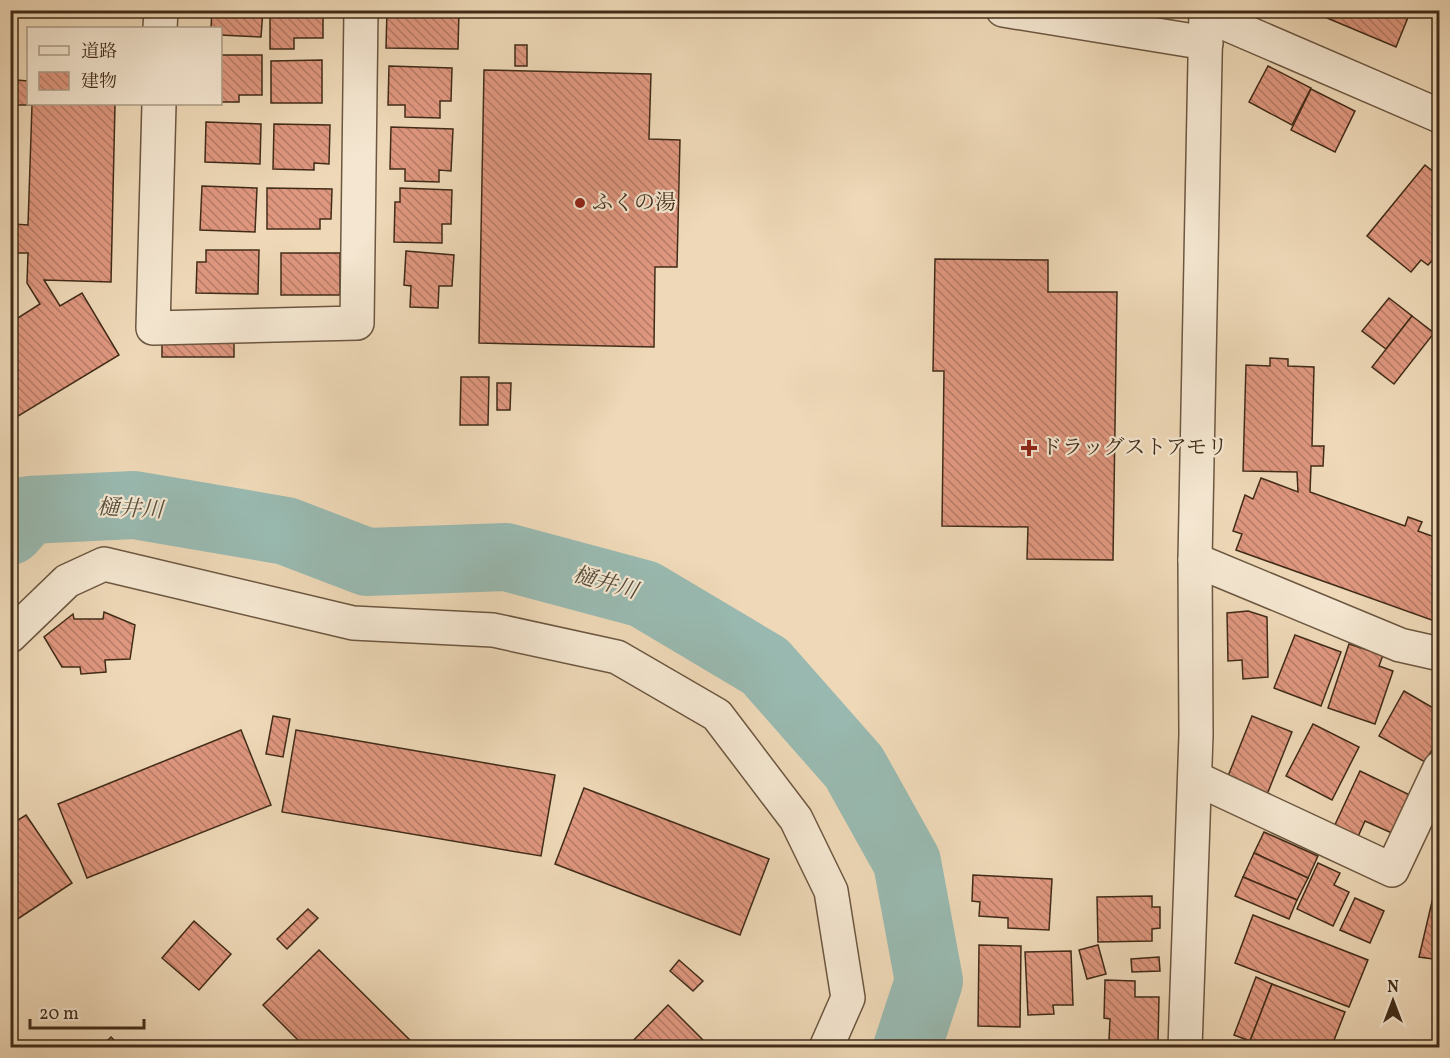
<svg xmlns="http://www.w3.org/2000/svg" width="1450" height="1058" font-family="Vollkorn,'Noto Serif JP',serif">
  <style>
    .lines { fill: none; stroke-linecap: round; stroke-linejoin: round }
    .river { stroke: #99b9b0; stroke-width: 68 }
    .building { fill: url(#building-back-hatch); stroke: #412c18; stroke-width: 1.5 }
    .minor-casing { stroke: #6c5740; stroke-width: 36 }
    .minor { stroke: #f4e6d0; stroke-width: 33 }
    .poi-dot { fill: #8f2418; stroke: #f4e6d0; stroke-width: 2 }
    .labels { text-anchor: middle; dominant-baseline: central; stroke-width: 4.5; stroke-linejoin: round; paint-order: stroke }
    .poi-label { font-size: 21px; fill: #412c18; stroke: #f4e6d0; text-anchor: start }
    .water-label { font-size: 22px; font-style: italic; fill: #574f3e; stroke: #f4e6d0 }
  </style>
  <defs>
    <pattern id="building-back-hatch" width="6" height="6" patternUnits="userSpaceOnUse" patternTransform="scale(1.5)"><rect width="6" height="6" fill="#df977f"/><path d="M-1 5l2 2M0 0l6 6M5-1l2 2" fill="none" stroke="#b67b67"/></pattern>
  </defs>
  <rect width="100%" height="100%" fill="#eed8b7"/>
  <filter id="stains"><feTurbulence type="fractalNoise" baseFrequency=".00333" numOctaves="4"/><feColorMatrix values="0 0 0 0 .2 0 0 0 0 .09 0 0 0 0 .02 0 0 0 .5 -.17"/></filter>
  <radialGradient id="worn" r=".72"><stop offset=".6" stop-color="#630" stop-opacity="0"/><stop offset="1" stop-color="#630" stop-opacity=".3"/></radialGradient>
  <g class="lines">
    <path class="river" d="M 10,531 L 29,510 L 134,505 L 286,531 L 367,562 L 506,557 L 644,594 L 765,666 L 854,767 L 907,862 L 929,981 L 907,1048"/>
  </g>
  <g class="building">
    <path d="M 212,10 L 263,10 L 261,37 L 220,35 L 220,28 L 211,28 Z"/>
    <path d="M 270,10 L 323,10 L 323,38 L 294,38 L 294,49 L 270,49 Z"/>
    <path d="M 387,10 L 459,10 L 458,49 L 386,48 Z"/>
    <path d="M 1308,10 L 1411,10 L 1396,47 Z"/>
    <rect x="515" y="45" width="12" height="21"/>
    <path d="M 220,55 L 262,55 L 262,95 L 239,95 L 239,102 L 220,102 Z"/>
    <path d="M 322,60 L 322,103 L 271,103 L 271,61 Z"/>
    <path d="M 389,66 L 452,68 L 451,101 L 440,101 L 440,118 L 405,117 L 405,105 L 388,105 Z"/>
    <path d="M 1268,66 L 1311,88 L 1292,125 L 1249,102 Z"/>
    <path d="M 484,70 L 651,74 L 649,139 L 680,140 L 677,267 L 655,267 L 654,347 L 479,343 Z"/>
    <path d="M 16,80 L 28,81 L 28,104 L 115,104 L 111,282 L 44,280 L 60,306 L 82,293 L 119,355 L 10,421 L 10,323 L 40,304 L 27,283 L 28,253 L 14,253 L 14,224 L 28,225 L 32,105 L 16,105 Z"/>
    <path d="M 1311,89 L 1355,111 L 1335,152 L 1291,130 Z"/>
    <path d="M 206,122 L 261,124 L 260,164 L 205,162 Z"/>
    <path d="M 274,124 L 330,125 L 329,164 L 314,163 L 314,170 L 273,169 Z"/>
    <path d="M 391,127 L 453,129 L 451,171 L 439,170 L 439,182 L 405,181 L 405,169 L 390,169 Z"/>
    <path d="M 1425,165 L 1440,177 L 1440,252 L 1428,265 L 1421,260 L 1411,272 L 1367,236 Z"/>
    <path d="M 202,186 L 257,188 L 255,232 L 200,230 Z"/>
    <path d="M 267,188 L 332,189 L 331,219 L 320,219 L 320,229 L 267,229 Z"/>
    <path d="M 400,188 L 452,190 L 451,224 L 442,224 L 442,243 L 394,242 L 395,202 L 400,202 Z"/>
    <path d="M 206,250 L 259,250 L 258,294 L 196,293 L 197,262 L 206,262 Z"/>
    <path d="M 406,251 L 454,255 L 452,286 L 439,286 L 438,308 L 410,307 L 411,286 L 404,285 Z"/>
    <rect x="281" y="253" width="59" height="42"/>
    <path d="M 935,259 L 1048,260 L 1048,292 L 1117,292 L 1113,560 L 1027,559 L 1028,527 L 942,526 L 944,371 L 933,371 Z"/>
    <path d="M 1389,298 L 1412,316 L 1386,349 L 1362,331 Z"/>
    <path d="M 1412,316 L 1434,333 L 1394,384 L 1372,367 Z"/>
    <rect x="162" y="343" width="72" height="14"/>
    <path d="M 1270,358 L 1288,359 L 1288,366 L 1314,367 L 1312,446 L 1324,446 L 1323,466 L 1311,466 L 1310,492 L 1405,526 L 1408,517 L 1422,522 L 1418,531 L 1440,539 L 1440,623 L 1236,550 L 1242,534 L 1233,531 L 1245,495 L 1253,499 L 1261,478 L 1298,492 L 1297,472 L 1243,471 L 1246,365 L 1270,366 Z"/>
    <path d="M 461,377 L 489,377 L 488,425 L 460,425 Z"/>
    <path d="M 497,383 L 511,383 L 510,410 L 497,410 Z"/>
    <path d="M 1248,611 L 1267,617 L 1268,677 L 1243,679 L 1242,660 L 1228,661 L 1227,613 Z"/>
    <path d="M 104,612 L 135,625 L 130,659 L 105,660 L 106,672 L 81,674 L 80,667 L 62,667 L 44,637 L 73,614 L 74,619 L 103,619 Z"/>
    <path d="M 1295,635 L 1341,652 L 1321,706 L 1274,688 Z"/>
    <path d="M 1349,644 L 1383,655 L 1379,666 L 1393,671 L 1375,724 L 1328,708 Z"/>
    <path d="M 1404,691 L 1440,712 L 1440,736 L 1425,762 L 1379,736 Z"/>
    <path d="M 273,716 L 290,719 L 283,757 L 266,754 Z"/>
    <path d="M 1252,716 L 1292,732 L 1266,797 L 1226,781 Z"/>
    <path d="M 1313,724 L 1359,747 L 1332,800 L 1286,776 Z"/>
    <path d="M 241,730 L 271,805 L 87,878 L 58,804 Z"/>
    <path d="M 296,730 L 555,775 L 541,856 L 282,812 Z"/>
    <path d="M 1360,771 L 1412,796 L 1394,834 L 1365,821 L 1356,841 L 1332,831 Z"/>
    <path d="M 584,788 L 769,859 L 740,935 L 555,864 Z"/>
    <path d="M 26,815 L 72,883 L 10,924 L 10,825 Z"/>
    <path d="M 1264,832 L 1318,856 L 1308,878 L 1254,853 Z"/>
    <path d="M 1254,853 L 1308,878 L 1297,900 L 1243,877 Z"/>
    <path d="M 1318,863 L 1340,873 L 1334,885 L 1349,892 L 1333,926 L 1297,909 Z"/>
    <path d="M 973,875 L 1052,879 L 1049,930 L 1008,928 L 1008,918 L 979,916 L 980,902 L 972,901 Z"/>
    <path d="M 1243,877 L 1297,900 L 1289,919 L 1235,896 Z"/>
    <path d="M 1434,893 L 1440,894 L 1440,960 L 1419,957 Z"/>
    <path d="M 1152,896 L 1152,907 L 1160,907 L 1160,928 L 1152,929 L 1152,941 L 1098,942 L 1097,897 Z"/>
    <path d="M 1355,898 L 1384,911 L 1370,943 L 1340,930 Z"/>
    <path d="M 308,909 L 318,918 L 287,949 L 277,939 Z"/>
    <path d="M 1253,915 L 1368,960 L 1349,1007 L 1235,963 Z"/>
    <path d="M 194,921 L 231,954 L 199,990 L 162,958 Z"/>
    <path d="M 979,945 L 1021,946 L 1020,1027 L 978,1026 Z"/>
    <path d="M 1098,945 L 1106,974 L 1087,979 L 1079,950 Z"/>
    <path d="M 319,950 L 418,1048 L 306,1048 L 263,1005 Z"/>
    <path d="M 1071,951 L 1073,1005 L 1053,1005 L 1054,1014 L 1028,1015 L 1025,952 Z"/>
    <path d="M 1159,957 L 1160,971 L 1132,972 L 1131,959 Z"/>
    <path d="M 679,960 L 703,981 L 693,991 L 670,971 Z"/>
    <path d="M 1256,977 L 1272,984 L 1250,1041 L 1234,1035 Z"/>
    <path d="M 1105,980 L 1135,981 L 1135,997 L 1159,997 L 1158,1042 L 1109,1040 L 1110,1019 L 1104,1018 Z"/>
    <path d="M 1272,984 L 1345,1012 L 1331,1048 L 1266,1048 L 1250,1041 Z"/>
    <path d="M 668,1005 L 711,1048 L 626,1048 Z"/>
    <path d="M 111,1037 L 122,1048 L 100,1048 Z"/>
  </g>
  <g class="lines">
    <defs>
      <g id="minor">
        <path d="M 1003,10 L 1206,43"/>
        <path d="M 1206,15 L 1440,116"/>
        <path d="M 160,28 L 161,10"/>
        <path d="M 159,104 L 153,328 L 357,323 L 361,10"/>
        <path d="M 1195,560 L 1400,645 L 1440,654"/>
        <path d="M 10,636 L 67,581 L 104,564 L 353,623 L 493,630 L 617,657 L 717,715 L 796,819 L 831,891 L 848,998 L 826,1048"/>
        <path d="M 1195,778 L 1392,870 L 1440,768"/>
        <path d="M 1185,1048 L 1196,735 L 1195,560 L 1206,10"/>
      </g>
    </defs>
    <use href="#minor" class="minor-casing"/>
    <use href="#minor" class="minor"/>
  </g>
  <g class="poi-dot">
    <circle cx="580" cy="203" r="6"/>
    <path d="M1026 439h6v6h6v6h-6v6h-6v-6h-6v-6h6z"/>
  </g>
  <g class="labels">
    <g class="poi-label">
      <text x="592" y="203">ふくの湯</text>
      <text x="1041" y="448">ドラッグストアモリ</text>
    </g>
    <g class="water-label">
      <text transform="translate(130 510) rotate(3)">樋井川</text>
      <text transform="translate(605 584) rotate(16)">樋井川</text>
    </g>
  </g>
  <rect width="1450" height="1058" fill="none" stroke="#eed8b7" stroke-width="36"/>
  <rect x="12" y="12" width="1426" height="1034" fill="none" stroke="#412c18" stroke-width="3"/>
  <rect x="18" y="18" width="1414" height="1022" fill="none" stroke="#412c18" stroke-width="1.5"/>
  <rect x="27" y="27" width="195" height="78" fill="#f4e6d0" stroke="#ac9c86" stroke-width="1.5"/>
  <rect x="39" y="46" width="30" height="9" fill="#f4e6d0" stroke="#ac9c86" stroke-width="1.5"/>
  <text x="81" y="57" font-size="18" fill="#412c18">道路</text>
  <rect x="39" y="72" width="30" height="18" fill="url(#building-back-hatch)" stroke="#ac9c86" stroke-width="1.5"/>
  <text x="81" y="87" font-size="18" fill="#412c18">建物</text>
  <g transform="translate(1393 1001)" stroke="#f4e6d0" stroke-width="4.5" paint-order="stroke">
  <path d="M0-4.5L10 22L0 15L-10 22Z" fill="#412c18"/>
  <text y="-9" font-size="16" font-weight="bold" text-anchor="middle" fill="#412c18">N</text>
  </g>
  <path d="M30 1019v9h114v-9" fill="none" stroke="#412c18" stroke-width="3"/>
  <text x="39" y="1019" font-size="18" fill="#412c18" stroke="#f4e6d0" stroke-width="4.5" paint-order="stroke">20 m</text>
  <rect width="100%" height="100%" filter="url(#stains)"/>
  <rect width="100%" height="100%" fill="url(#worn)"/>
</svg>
